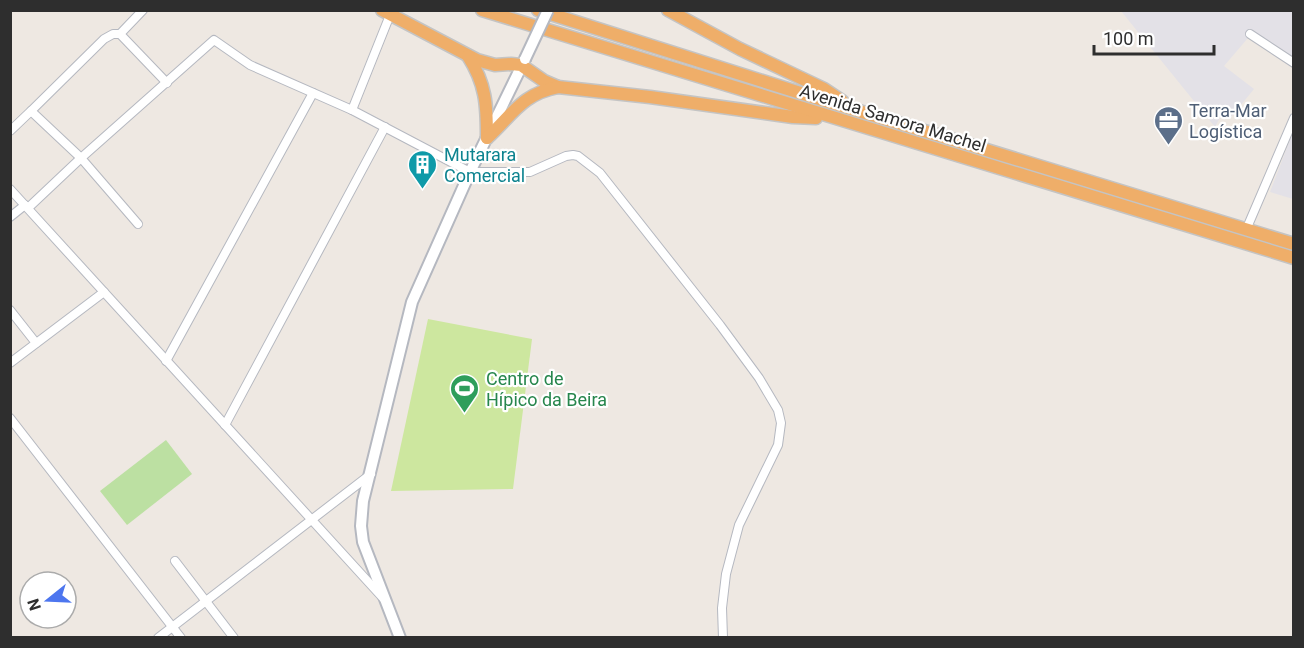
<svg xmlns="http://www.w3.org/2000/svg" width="1304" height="648" font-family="Roboto,sans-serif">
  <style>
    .industrial { fill: #e3e1e7 }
    .green { fill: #bce0a2 }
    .pitch { fill: #cde79f }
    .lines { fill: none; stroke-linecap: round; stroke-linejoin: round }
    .minor-casing { stroke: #b5b8c0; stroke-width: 10 }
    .secondary-casing { stroke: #b5b8c0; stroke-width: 14 }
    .trunk-casing { stroke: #c4c4c4; stroke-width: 15 }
    .minor { stroke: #fff; stroke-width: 8 }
    .secondary { stroke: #fff; stroke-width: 10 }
    .trunk { stroke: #efae69; stroke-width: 12 }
    .secondary-bridge-casing { stroke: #b5b8c0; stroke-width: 14; stroke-linecap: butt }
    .secondary-bridge { stroke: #fff; stroke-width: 10 }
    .labels { text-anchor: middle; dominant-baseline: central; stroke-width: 4.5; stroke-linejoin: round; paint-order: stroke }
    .service-label { font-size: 18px; fill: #4e5e75; stroke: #fff; text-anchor: start }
    .street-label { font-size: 18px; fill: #2e2e2e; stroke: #fff }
    .culture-label { font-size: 18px; fill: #0d838f; stroke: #fff; text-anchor: start }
    .leisure-label { font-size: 18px; fill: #27864d; stroke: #fff; text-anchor: start }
  </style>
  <rect width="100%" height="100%" fill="#eee8e2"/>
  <g class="industrial">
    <path d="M 1121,11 L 1293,11 L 1293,60 L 1254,31 L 1224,66 L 1254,89 L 1231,117 L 1222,114 L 1215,127 Z"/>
    <path d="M 1293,132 L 1293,199 L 1270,192 Z"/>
  </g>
  <path class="green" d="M 166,440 L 192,474 L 127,525 L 100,491 Z"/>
  <path class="pitch" d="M 428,319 L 532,339 L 513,489 L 391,491 Z"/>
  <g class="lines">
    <defs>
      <g id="minor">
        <path d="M 143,10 L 120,34 L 167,83"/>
        <path d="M 1250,34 L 1294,63"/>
        <path d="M 352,110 L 390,15"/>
        <path d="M 31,111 L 104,39 L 113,34 L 120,34"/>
        <path d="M 10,131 L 31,111 L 81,158 L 138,224"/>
        <path d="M 10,189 L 383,598"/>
        <path d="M 28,208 L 81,158 L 214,40 L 250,65 L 352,110 L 470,172 L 530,172 L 566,156 L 573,155 L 578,156 L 600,173 L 720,325 L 759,378 L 778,410 L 781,423 L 778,445 L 739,525 L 726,574 L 722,608 L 723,638"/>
        <path d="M 10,217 L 25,205"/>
        <path d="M 1246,230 L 1294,118"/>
        <path d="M 10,310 L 36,343"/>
        <path d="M 166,361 L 313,93"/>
        <path d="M 10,363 L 104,292"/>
        <path d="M 10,418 L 181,638"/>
        <path d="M 225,425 L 385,127"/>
        <path d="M 175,561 L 234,638"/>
        <path d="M 158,638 L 371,474"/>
      </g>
      <path id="secondary" d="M 400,638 L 363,542 L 361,526 L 363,501 L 412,302 L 470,172 L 525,59"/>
      <g id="trunk">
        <path d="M 382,10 L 477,60 L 495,65 L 511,64 L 521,65 L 544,81 L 558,87 L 650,97 L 793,117 L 816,118"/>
        <path d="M 482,10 L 1294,258"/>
        <path d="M 538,10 L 813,97 L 1294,244"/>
        <path d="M 668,10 L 740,49 L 824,89 L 842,101"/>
        <path d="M 468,56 C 486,84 487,105 487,138"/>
        <path d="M 487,138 C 513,114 522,94 558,87"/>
      </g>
    </defs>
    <use href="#minor" class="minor-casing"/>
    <use href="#secondary" class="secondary-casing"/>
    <use href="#trunk" class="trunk-casing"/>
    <use href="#minor" class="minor"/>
    <use href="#secondary" class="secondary"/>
    <use href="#trunk" class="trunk"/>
    <defs>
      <path id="secondary-bridge" d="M 525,59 L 548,10"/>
    </defs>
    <use href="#secondary-bridge" class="secondary-bridge-casing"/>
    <use href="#secondary-bridge" class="secondary-bridge"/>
  </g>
  <defs>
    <symbol id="office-pin" viewBox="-11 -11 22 30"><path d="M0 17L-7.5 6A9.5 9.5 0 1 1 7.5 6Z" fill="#5c6f8a" stroke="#fff"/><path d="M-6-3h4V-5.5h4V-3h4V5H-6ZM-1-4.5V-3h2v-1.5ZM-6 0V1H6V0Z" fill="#fff"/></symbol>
    <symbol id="building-pin" viewBox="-11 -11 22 30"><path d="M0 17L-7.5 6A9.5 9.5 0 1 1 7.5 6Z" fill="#0f9aa8" stroke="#fff"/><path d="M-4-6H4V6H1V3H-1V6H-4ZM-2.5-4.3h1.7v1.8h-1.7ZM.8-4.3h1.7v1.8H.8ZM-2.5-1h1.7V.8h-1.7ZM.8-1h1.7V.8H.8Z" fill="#fff"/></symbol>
    <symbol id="stadium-pin" viewBox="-11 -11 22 30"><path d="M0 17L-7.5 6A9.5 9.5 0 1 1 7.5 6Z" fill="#2e9e5b" stroke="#fff"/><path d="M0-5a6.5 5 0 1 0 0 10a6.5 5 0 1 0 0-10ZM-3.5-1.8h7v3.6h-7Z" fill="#fff"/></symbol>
  </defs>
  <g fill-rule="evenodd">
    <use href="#office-pin" x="1152" y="104" width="33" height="45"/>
    <use href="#building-pin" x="406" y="148" width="33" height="45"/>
    <use href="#stadium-pin" x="448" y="372" width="33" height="45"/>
  </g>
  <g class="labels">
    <g class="service-label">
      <text x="1189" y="110">Terra-Mar<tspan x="1189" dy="21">Logística</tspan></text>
    </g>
    <g class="street-label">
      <text transform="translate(893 118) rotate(17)">Avenida Samora Machel</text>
    </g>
    <g class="culture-label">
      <text x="444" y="154">Mutarara<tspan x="444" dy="21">Comercial</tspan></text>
    </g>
    <g class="leisure-label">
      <text x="486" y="378">Centro de<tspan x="486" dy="21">Hípico da Beira</tspan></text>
    </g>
  </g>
  <rect width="1304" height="648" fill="none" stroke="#2e2e2e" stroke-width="24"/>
  <g transform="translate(48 600) rotate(252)"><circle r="28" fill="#ffffff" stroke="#ababab" stroke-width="1.5"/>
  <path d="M0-4.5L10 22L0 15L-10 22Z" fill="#4d76ef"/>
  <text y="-9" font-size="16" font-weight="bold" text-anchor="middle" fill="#2e2e2e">N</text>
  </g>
  <path d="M1094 45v9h120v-9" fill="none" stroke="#2e2e2e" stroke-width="3"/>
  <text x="1103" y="45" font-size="18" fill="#2e2e2e" stroke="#ffffff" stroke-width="4.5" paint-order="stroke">100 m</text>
</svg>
